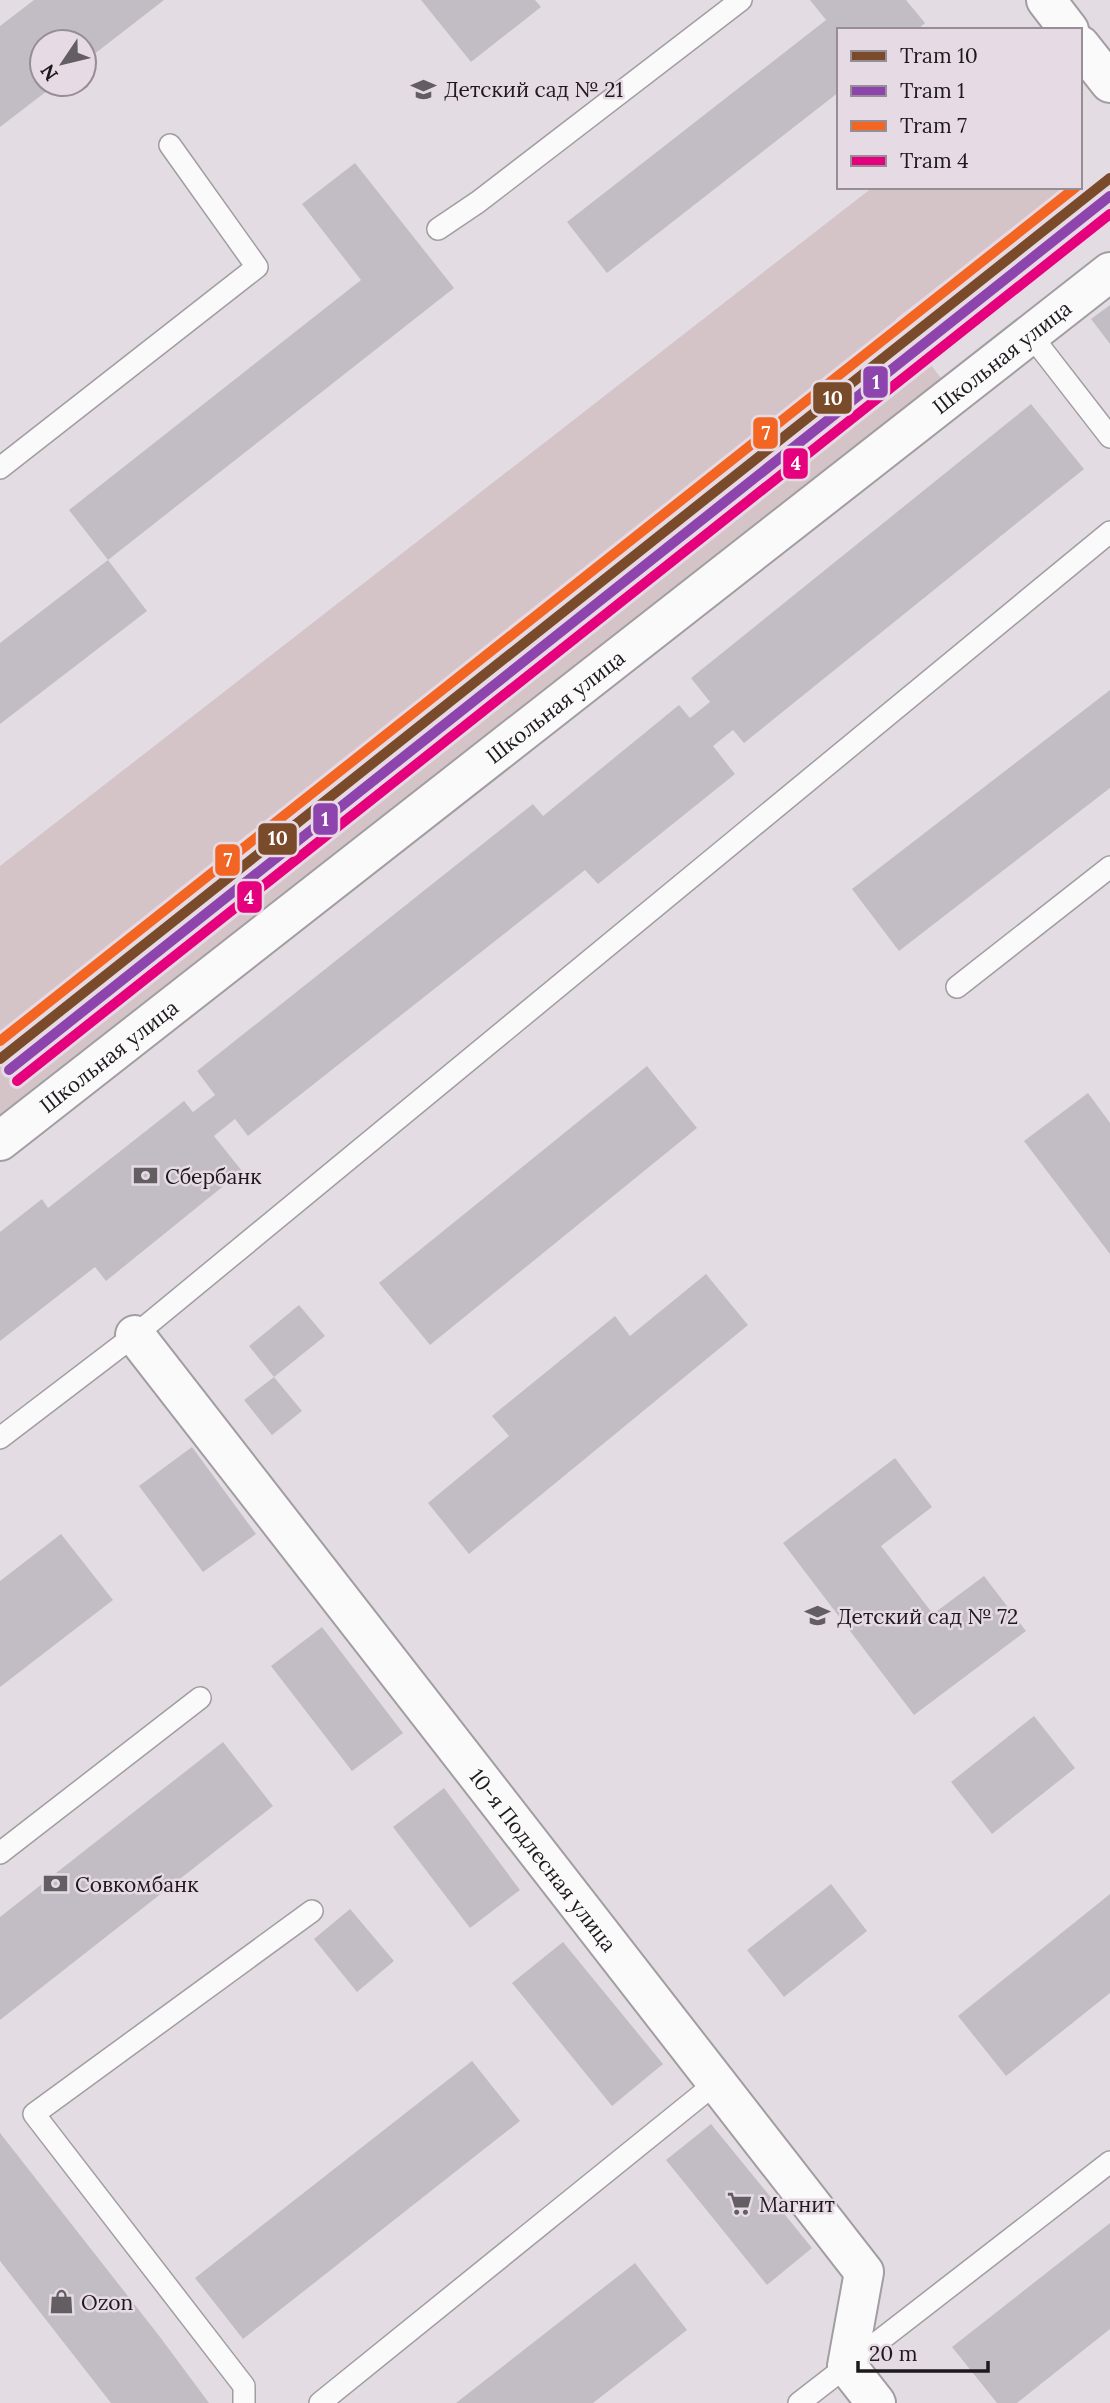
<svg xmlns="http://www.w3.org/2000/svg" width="1110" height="2403" font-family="Lora,serif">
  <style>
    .green { fill: #d4c4c8 }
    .building { fill: #c2bdc5 }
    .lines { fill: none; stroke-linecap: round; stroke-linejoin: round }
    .lane-casing { stroke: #a19da1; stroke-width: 24 }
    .street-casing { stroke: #a19da1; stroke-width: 42 }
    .secondary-casing { stroke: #a19da1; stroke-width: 42 }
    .lane { stroke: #fbfafb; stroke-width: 21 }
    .street { stroke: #fbfafb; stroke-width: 38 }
    .secondary { stroke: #fbfafb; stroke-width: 38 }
    .tram-1-casing { stroke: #e6dae5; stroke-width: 16 }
    .tram-2-casing { stroke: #e6dae5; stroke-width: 16 }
    .tram-3-casing { stroke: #e6dae5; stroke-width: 16 }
    .tram-4-casing { stroke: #e6dae5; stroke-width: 16 }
    .tram-1 { stroke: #7a4b2a; stroke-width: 10 }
    .tram-2 { stroke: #8e44ad; stroke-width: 10 }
    .tram-3 { stroke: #f26522; stroke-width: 10 }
    .tram-4 { stroke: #e5007d; stroke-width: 10 }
    .labels { text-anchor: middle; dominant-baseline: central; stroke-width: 5; stroke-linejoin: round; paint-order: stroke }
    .poi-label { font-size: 21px; fill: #1d191d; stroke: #e6dae5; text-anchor: start }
    .street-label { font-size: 21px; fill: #1d191d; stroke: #e6dae5 }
    .line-badge { stroke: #e6dae5; stroke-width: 2.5 }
    .badge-label { font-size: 19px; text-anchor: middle; font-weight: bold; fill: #fff }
  </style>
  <rect width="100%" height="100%" fill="#e3dde3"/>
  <path class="green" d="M 873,187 L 1066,187 L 896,319 L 950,390 L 0,1118 L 0,866 Z"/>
  <g class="building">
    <path d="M 34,0 L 164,0 L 84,62 L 84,42 L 42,42 L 42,84 L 56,84 L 0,127 L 0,26 Z"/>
    <path d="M 421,0 L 535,0 L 541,7 L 471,62 Z"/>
    <path d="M 810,0 L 906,0 L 925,23 L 917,30 L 839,30 L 839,92 L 607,273 L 567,222 L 826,20 Z"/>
    <path d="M 355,163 L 454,288 L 108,560 L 69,510 L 361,280 L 302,204 Z"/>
    <path d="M 1110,305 L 1110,344 L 1091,319 Z"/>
    <path d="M 1031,404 L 1084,469 L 744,743 L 733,730 L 713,746 L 735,774 L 598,884 L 585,870 L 248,1136 L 235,1119 L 214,1136 L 242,1171 L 106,1281 L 95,1267 L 0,1341 L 0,1232 L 42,1199 L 48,1208 L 184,1101 L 193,1112 L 215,1095 L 197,1071 L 533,804 L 543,816 L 679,705 L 690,718 L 710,702 L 691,678 Z"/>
    <path d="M 108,560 L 147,611 L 0,724 L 0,643 Z"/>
    <path d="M 1110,690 L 1110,788 L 899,951 L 852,889 Z"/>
    <path d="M 647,1066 L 697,1128 L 430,1345 L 379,1283 Z"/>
    <path d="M 1088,1093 L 1110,1123 L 1110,1254 L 1024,1141 Z"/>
    <path d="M 706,1274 L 748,1325 L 469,1554 L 428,1503 L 509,1436 L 492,1416 L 615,1316 L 630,1336 Z"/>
    <path d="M 299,1305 L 325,1336 L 274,1377 L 249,1346 Z"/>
    <path d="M 274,1377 L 302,1411 L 272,1435 L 244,1400 Z"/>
    <path d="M 192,1447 L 256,1534 L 203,1572 L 139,1486 Z"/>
    <path d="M 895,1458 L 932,1507 L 881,1546 L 933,1614 L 984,1576 L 1026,1631 L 914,1715 L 783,1543 Z"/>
    <path d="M 61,1534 L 113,1600 L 0,1687 L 0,1581 Z"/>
    <path d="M 322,1627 L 403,1733 L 352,1771 L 271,1666 Z"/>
    <path d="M 1034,1716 L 1075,1768 L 992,1834 L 951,1782 Z"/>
    <path d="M 223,1742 L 273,1806 L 0,2020 L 0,1917 Z"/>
    <path d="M 444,1788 L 520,1890 L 470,1928 L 393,1827 Z"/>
    <path d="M 831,1884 L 867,1931 L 784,1997 L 747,1950 Z"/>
    <path d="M 1110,1894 L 1110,1993 L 1006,2076 L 958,2016 Z"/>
    <path d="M 350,1909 L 394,1961 L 357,1992 L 314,1939 Z"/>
    <path d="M 563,1942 L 663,2064 L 612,2106 L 512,1983 Z"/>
    <path d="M 472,2061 L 520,2121 L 243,2339 L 195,2278 Z"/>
    <path d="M 711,2124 L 812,2248 L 767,2285 L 666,2160 Z"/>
    <path d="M 0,2133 L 160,2337 L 209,2403 L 111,2403 L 0,2261 Z"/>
    <path d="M 1110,2223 L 1110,2329 L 1017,2403 L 997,2403 L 952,2347 Z"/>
    <path d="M 635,2263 L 687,2330 L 593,2403 L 456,2403 Z"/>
  </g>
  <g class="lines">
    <defs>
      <g id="lane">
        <path d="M 438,229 L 478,202 L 741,0"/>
        <path d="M 1030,334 L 1110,437"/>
        <path d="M 0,468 L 257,267 L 170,145"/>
        <path d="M 957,987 L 1110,867"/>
        <path d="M 0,1438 L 135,1335 L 1110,532"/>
        <path d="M 0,1853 L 200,1698"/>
        <path d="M 244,2403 L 244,2386 L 34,2114 L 312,1911"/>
        <path d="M 320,2403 L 716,2083"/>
        <path d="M 799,2403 L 1110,2162"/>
      </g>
      <g id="street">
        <path id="s1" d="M 0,1141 L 1110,272"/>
        <path id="s2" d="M 135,1335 L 864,2272 L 847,2366 L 876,2403"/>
      </g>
      <g id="secondary">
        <path d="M 1046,0 L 1069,30"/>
        <path d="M 1080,45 L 1110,83"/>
      </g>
    </defs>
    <use href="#lane" class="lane-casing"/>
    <use href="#street" class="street-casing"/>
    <use href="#secondary" class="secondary-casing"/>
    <use href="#lane" class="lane"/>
    <use href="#street" class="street"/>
    <use href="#secondary" class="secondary"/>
    <defs>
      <path id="tram-1" d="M 0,1059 L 1110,178"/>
      <path id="tram-2" d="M 9,1070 L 1110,196"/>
      <path id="tram-3" d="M 0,1041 L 1076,187"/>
      <path id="tram-4" d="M 17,1081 L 1110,214"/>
    </defs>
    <use href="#tram-1" class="tram-1-casing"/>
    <use href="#tram-2" class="tram-2-casing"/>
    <use href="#tram-3" class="tram-3-casing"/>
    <use href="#tram-4" class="tram-4-casing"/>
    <use href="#tram-1" class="tram-1"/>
    <use href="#tram-2" class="tram-2"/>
    <use href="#tram-3" class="tram-3"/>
    <use href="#tram-4" class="tram-4"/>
  </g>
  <defs>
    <symbol id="school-bare" viewBox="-9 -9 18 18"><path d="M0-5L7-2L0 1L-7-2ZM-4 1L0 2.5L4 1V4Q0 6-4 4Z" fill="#625e62" stroke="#e6dae5" stroke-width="2.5" paint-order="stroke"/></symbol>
    <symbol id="bank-bare" viewBox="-9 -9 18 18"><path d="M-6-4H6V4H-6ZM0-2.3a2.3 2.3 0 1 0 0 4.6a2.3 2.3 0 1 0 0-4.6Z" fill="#625e62" stroke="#e6dae5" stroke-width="2.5" paint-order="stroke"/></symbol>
    <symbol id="supermarket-bare" viewBox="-9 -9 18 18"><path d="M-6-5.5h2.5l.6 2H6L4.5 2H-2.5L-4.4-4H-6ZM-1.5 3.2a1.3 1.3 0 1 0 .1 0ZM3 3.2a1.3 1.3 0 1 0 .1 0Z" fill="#625e62" stroke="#e6dae5" stroke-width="2.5" paint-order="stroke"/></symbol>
    <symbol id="shop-bare" viewBox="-9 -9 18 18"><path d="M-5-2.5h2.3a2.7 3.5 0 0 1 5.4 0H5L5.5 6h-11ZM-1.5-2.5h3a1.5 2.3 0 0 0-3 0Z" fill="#625e62" stroke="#e6dae5" stroke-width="2.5" paint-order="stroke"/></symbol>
  </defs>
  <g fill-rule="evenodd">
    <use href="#school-bare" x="406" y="72" width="35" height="35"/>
    <use href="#bank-bare" x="128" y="1158" width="35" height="35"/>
    <use href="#school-bare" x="800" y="1598" width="35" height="35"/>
    <use href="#bank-bare" x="38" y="1866" width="35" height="35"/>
    <use href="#supermarket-bare" x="722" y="2186" width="35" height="35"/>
    <use href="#shop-bare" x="44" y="2284" width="35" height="35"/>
  </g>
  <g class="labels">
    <g class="poi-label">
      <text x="444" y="89">Детский сад № 21</text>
      <text x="165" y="1176">Сбербанк</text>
      <text x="837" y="1616">Детский сад № 72</text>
      <text x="75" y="1884">Совкомбанк</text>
      <text x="759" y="2204">Магнит</text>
      <text x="81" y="2302">Ozon</text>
    </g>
    <g class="street-label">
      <text stroke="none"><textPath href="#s1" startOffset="1272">Школьная улица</textPath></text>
      <text stroke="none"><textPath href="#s1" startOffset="705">Школьная улица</textPath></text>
      <text stroke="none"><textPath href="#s1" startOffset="138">Школьная улица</textPath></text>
      <text stroke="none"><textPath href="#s2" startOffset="665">10-я Подлесная улица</textPath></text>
    </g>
  </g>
  <g class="line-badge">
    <rect x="862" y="365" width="27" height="34" rx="7" fill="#8e44ad"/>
    <rect x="812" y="381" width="41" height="34" rx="7" fill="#7a4b2a"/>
    <rect x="752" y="416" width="27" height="34" rx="7" fill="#f26522"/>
    <rect x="782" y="447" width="27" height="33" rx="7" fill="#e5007d"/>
    <rect x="312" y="802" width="27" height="34" rx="7" fill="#8e44ad"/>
    <rect x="257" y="822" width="41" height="34" rx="7" fill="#7a4b2a"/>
    <rect x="214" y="843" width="27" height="34" rx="7" fill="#f26522"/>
    <rect x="236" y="880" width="27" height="34" rx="7" fill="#e5007d"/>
  </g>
  <g class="badge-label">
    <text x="876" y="389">1</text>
    <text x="833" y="405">10</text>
    <text x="766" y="440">7</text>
    <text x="796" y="470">4</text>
    <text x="325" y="826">1</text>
    <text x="278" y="845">10</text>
    <text x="228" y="867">7</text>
    <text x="249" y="904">4</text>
  </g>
  <rect x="837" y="28" width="245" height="161" fill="#e6dae5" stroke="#968d95" stroke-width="2"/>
  <rect x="851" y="51" width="35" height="10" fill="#7a4b2a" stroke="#968d95" stroke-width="2"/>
  <text x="900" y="63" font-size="21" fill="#1d191d">Tram 10</text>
  <rect x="851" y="86" width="35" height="10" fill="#8e44ad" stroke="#968d95" stroke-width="2"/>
  <text x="900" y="98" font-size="21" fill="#1d191d">Tram 1</text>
  <rect x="851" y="121" width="35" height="10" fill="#f26522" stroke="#968d95" stroke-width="2"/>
  <text x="900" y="133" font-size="21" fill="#1d191d">Tram 7</text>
  <rect x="851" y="156" width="35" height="10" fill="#e5007d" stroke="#968d95" stroke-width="2"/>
  <text x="900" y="168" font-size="21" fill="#1d191d">Tram 4</text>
  <g transform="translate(63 63) rotate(235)"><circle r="33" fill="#e6dae5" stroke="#968d95" stroke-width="2"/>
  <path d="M0-5L12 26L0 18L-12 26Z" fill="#625e62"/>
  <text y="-10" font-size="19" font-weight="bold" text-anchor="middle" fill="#1d191d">N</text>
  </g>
  <path d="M858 2361v10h130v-10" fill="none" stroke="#1d191d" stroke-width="3.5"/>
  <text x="869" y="2361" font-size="21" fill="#1d191d" stroke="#e6dae5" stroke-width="5" paint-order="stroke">20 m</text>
</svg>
